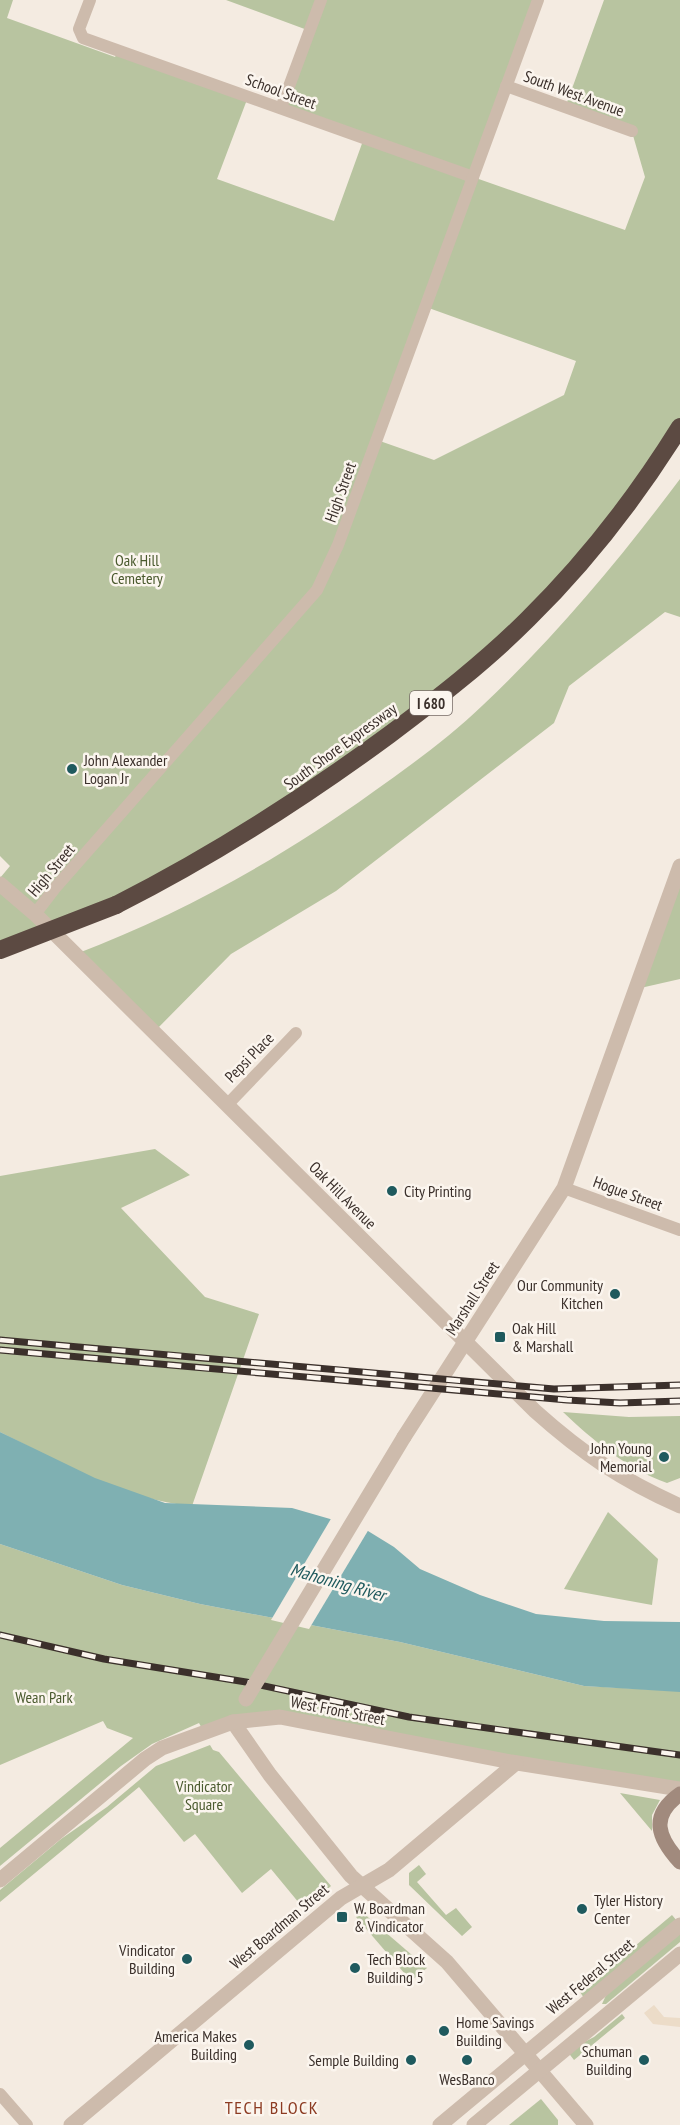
<svg xmlns="http://www.w3.org/2000/svg" width="680" height="2125" font-family="'PT Sans Narrow',sans-serif">
  <style>
    .green { fill: #b8c4a0; fill-rule: evenodd }
    .plaza { fill: #ecdcc8 }
    .water { fill: #7fb0b2 }
    .pier { fill: #f4ebe1 }
    .lines { fill: none; stroke-linecap: round; stroke-linejoin: round }
    .minor { stroke: #cdbbac; stroke-width: 12 }
    .tertiary { stroke: #cdbbac; stroke-width: 15 }
    .secondary { stroke: #a18a7d; stroke-width: 15 }
    .motorway { stroke: #5c4a42; stroke-width: 18 }
    .rail-casing { stroke: #3b302b; stroke-width: 7 }
    .rail { stroke: #fbf5ee; stroke-width: 4.5; stroke-dasharray: 14; stroke-linecap: butt }
    .tertiary-bridge { stroke: #cdbbac; stroke-width: 15 }
    .motorway-bridge { stroke: #5c4a42; stroke-width: 18 }
    .poi-dot { fill: #1f5a5e; stroke: #fbf5ee; stroke-width: 2 }
    .labels { text-anchor: middle; dominant-baseline: central; stroke-width: 5; stroke-linejoin: round; paint-order: stroke }
    .shield { fill: #fbf5ee; stroke: #756b66; stroke-width: 1.5 }
    .shield-label { font-size: 15px; font-weight: bold; fill: #3b302b }
    .street-label { font-size: 16px; fill: #3b302b; stroke: #fbf5ee }
    .park-label { font-size: 16px; fill: #4a5a2e; stroke: #fbf5ee }
    .poi-label { font-size: 16px; fill: #3b302b; stroke: #fbf5ee; text-anchor: start }
    .water-label { font-size: 18px; font-style: italic; fill: #1f5a5e; stroke: #fbf5ee }
    .neighbourhood-label { font-size: 18px; letter-spacing: 1.5px; fill: #8c3b22; stroke: #fbf5ee }
  </style>
  <rect width="100%" height="100%" fill="#f4ebe1"/>
  <g class="green">
    <path d="M 0,0 L 13,0 L 7,18 L 115,57 L 119,51 L 248,97 L 217,179 L 334,221 L 364,138 L 281,108 L 310,31 L 226,0 L 538,0 L 473,177 L 625,230 L 645,177 L 632,132 L 565,108 L 604,0 L 680,0 L 680,427 L 625,507 L 485,659 L 224,847 L 0,950 L 0,878 L 10,866 L 0,856 ZM 426,307 L 576,361 L 564,395 L 434,460 L 377,440 Z"/>
    <path d="M 680,479 L 680,617 L 665,612 L 569,686 L 554,723 L 336,891 L 231,954 L 154,1032 L 76,954 C 183,913 280,859 373,792 C 411,765 450,737 483,705 C 556,636 620,559 680,479 Z"/>
    <path d="M 680,866 L 680,979 L 636,989 Z"/>
    <path d="M 155,1149 L 190,1175 L 121,1208 L 205,1297 L 259,1314 L 192,1506 C 124,1500 60,1462 0,1432 L 0,1176 Z"/>
    <path d="M 563,1412 L 629,1417 L 680,1416 L 680,1478 L 667,1483 C 629,1470 591,1439 563,1412 Z"/>
    <path d="M 608,1512 L 658,1559 L 652,1605 L 564,1589 Z"/>
    <path d="M 0,1544 L 122,1585 L 200,1604 L 400,1642 L 584,1686 L 680,1691 L 680,1789 L 280,1717 L 204,1732 L 199,1723 L 152,1744 L 121,1766 L 0,1866 L 0,1848 L 133,1738 L 107,1728 L 103,1721 L 0,1765 Z"/>
    <path d="M 210,1745 L 213,1750 L 219,1752 L 331,1886 L 304,1909 L 271,1869 L 242,1893 L 195,1834 L 184,1842 L 139,1787 L 0,1902 L 0,1890 L 61,1839 L 107,1807 L 156,1766 Z"/>
    <path d="M 620,1793 L 660,1800 L 652,1815 L 652,1831 Z"/>
    <path d="M 419,1865 L 426,1874 L 417,1882 L 446,1915 L 456,1908 L 472,1927 L 462,1936 L 409,1885 L 409,1873 Z"/>
    <path d="M 362,1912 L 427,1968 L 411,1981 L 356,1917 Z"/>
    <path d="M 672,1915 L 677,1921 L 584,1998 L 580,1992 Z"/>
    <path d="M 680,1932 L 680,1942 L 606,2004 L 602,2004 L 608,1991 Z"/>
    <path d="M 622,2014 L 625,2018 L 574,2060 L 567,2051 L 594,2037 Z"/>
    <path d="M 541,2099 L 558,2120 L 558,2125 L 509,2125 Z"/>
  </g>
  <path class="plaza" d="M 654,2005 L 664,2017 L 680,2018 L 680,2027 L 653,2024 L 644,2013 Z"/>
  <path class="water" d="M 0,1432 L 95,1478 L 165,1503 L 292,1508 L 351,1525 L 368,1531 L 394,1547 L 420,1569 L 480,1595 L 536,1614 L 604,1621 L 680,1622 L 680,1692 L 584,1686 L 400,1642 L 200,1604 L 122,1585 L 0,1544 Z"/>
  <path class="pier" d="M 332,1517 L 369,1529 L 309,1629 L 271,1620 Z"/>
  <g class="lines">
    <g class="minor">
      <path d="M 90,0 L 79,29 L 83,38 L 473,177"/>
      <path d="M 506,86 L 632,131"/>
      <path d="M 281,108 L 321,0"/>
      <path d="M 35,914 L 55,888 L 317,590 L 338,545 L 538,0"/>
      <path d="M 227,1105 L 296,1033"/>
      <path d="M 564,1188 L 680,1230"/>
      <path d="M 0,2094 L 27,2125"/>
    </g>
    <g class="tertiary">
      <path d="M 0,884 L 35,914 L 535,1411 C 583,1454 622,1480 680,1506"/>
      <path d="M 404,1437 L 564,1188 L 680,866"/>
      <path d="M 233,1722 L 270,1775 L 351,1876 L 447,1962 L 586,2125"/>
      <path d="M 0,1880 L 145,1759 L 162,1748 L 233,1722 L 280,1717 L 511,1762 L 680,1789"/>
      <path d="M 71,2125 L 341,1898 L 389,1870 L 516,1763"/>
      <path d="M 440,2125 L 680,1925"/>
      <path d="M 474,2125 L 680,1954"/>
    </g>
    <path class="secondary" d="M 680,1794 C 649,1816 658,1838 680,1862"/>
    <path class="motorway" d="M 116,905 C 213,856 302,799 389,735 C 437,699 485,662 528,619 C 586,562 637,496 680,427"/>
    <defs>
      <g id="rail">
        <path d="M 0,1340 L 554,1389 L 680,1385"/>
        <path d="M 0,1350 L 567,1400 L 620,1403 L 680,1401"/>
        <path d="M 0,1635 L 104,1659 L 246,1682 L 409,1717 L 680,1755"/>
      </g>
    </defs>
    <use href="#rail" class="rail-casing"/>
    <use href="#rail" class="rail"/>
    <path class="tertiary-bridge" d="M 246,1699 L 404,1437"/>
    <path class="motorway-bridge" d="M 0,950 L 116,905"/>
  </g>
  <g class="poi-dot">
    <circle cx="72" cy="769" r="6"/>
    <circle cx="392" cy="1191" r="6"/>
    <circle cx="615" cy="1294" r="6"/>
    <rect x="494" y="1331" width="12" height="12" rx="3"/>
    <circle cx="664" cy="1457" r="6"/>
    <circle cx="582" cy="1909" r="6"/>
    <rect x="336" y="1911" width="12" height="12" rx="3"/>
    <circle cx="187" cy="1959" r="6"/>
    <circle cx="355" cy="1968" r="6"/>
    <circle cx="444" cy="2031" r="6"/>
    <circle cx="249" cy="2045" r="6"/>
    <circle cx="411" cy="2060" r="6"/>
    <circle cx="467" cy="2060" r="6"/>
    <circle cx="644" cy="2060" r="6"/>
  </g>
  <g class="labels">
    <rect class="shield" x="410" y="691" width="42" height="24" rx="4.5"/>
    <g class="shield-label">
      <text x="431" y="703">I 680</text>
    </g>
    <g class="street-label">
      <text transform="translate(281 91) rotate(20)">School Street</text>
      <text transform="translate(574 93) rotate(20)">South West Avenue</text>
      <text transform="translate(340 492) rotate(-70)">High Street</text>
      <text transform="translate(340 746) rotate(-36)">South Shore Expressway</text>
      <text transform="translate(51 870) rotate(-50)">High Street</text>
      <text transform="translate(249 1057) rotate(-46)">Pepsi Place</text>
      <text transform="translate(628 1193) rotate(20)">Hogue Street</text>
      <text transform="translate(343 1195) rotate(45)">Oak Hill Avenue</text>
      <text transform="translate(472 1298) rotate(-57)">Marshall Street</text>
      <text transform="translate(338 1710) rotate(11)">West Front Street</text>
      <text transform="translate(279 1926) rotate(-40)">West Boardman Street</text>
      <text transform="translate(590 1976) rotate(-40)">West Federal Street</text>
    </g>
    <g class="park-label">
      <text x="137" y="560">Oak Hill<tspan x="137" dy="18">Cemetery</tspan></text>
      <text x="44" y="1697">Wean Park</text>
      <text x="204" y="1786">Vindicator<tspan x="204" dy="18">Square</tspan></text>
    </g>
    <g class="poi-label">
      <text x="84" y="760">John Alexander<tspan x="84" dy="18">Logan Jr</tspan></text>
      <text x="404" y="1191">City Printing</text>
      <text x="603" y="1285" text-anchor="end">Our Community<tspan x="603" dy="18">Kitchen</tspan></text>
      <text x="512" y="1328">Oak Hill<tspan x="512" dy="18">&amp; Marshall</tspan></text>
      <text x="652" y="1448" text-anchor="end">John Young<tspan x="652" dy="18">Memorial</tspan></text>
      <text x="594" y="1900">Tyler History<tspan x="594" dy="18">Center</tspan></text>
      <text x="354" y="1908">W. Boardman<tspan x="354" dy="18">&amp; Vindicator</tspan></text>
      <text x="175" y="1950" text-anchor="end">Vindicator<tspan x="175" dy="18">Building</tspan></text>
      <text x="367" y="1959">Tech Block<tspan x="367" dy="18">Building 5</tspan></text>
      <text x="456" y="2022">Home Savings<tspan x="456" dy="18">Building</tspan></text>
      <text x="237" y="2036" text-anchor="end">America Makes<tspan x="237" dy="18">Building</tspan></text>
      <text x="632" y="2051" text-anchor="end">Schuman<tspan x="632" dy="18">Building</tspan></text>
      <text x="399" y="2060" text-anchor="end">Semple Building</text>
      <text x="467" y="2079" text-anchor="middle">WesBanco</text>
    </g>
    <g class="water-label">
      <text transform="translate(338 1582) rotate(16)">Mahoning River</text>
    </g>
    <g class="neighbourhood-label">
      <text x="272" y="2107">TECH BLOCK</text>
    </g>
  </g>
</svg>
